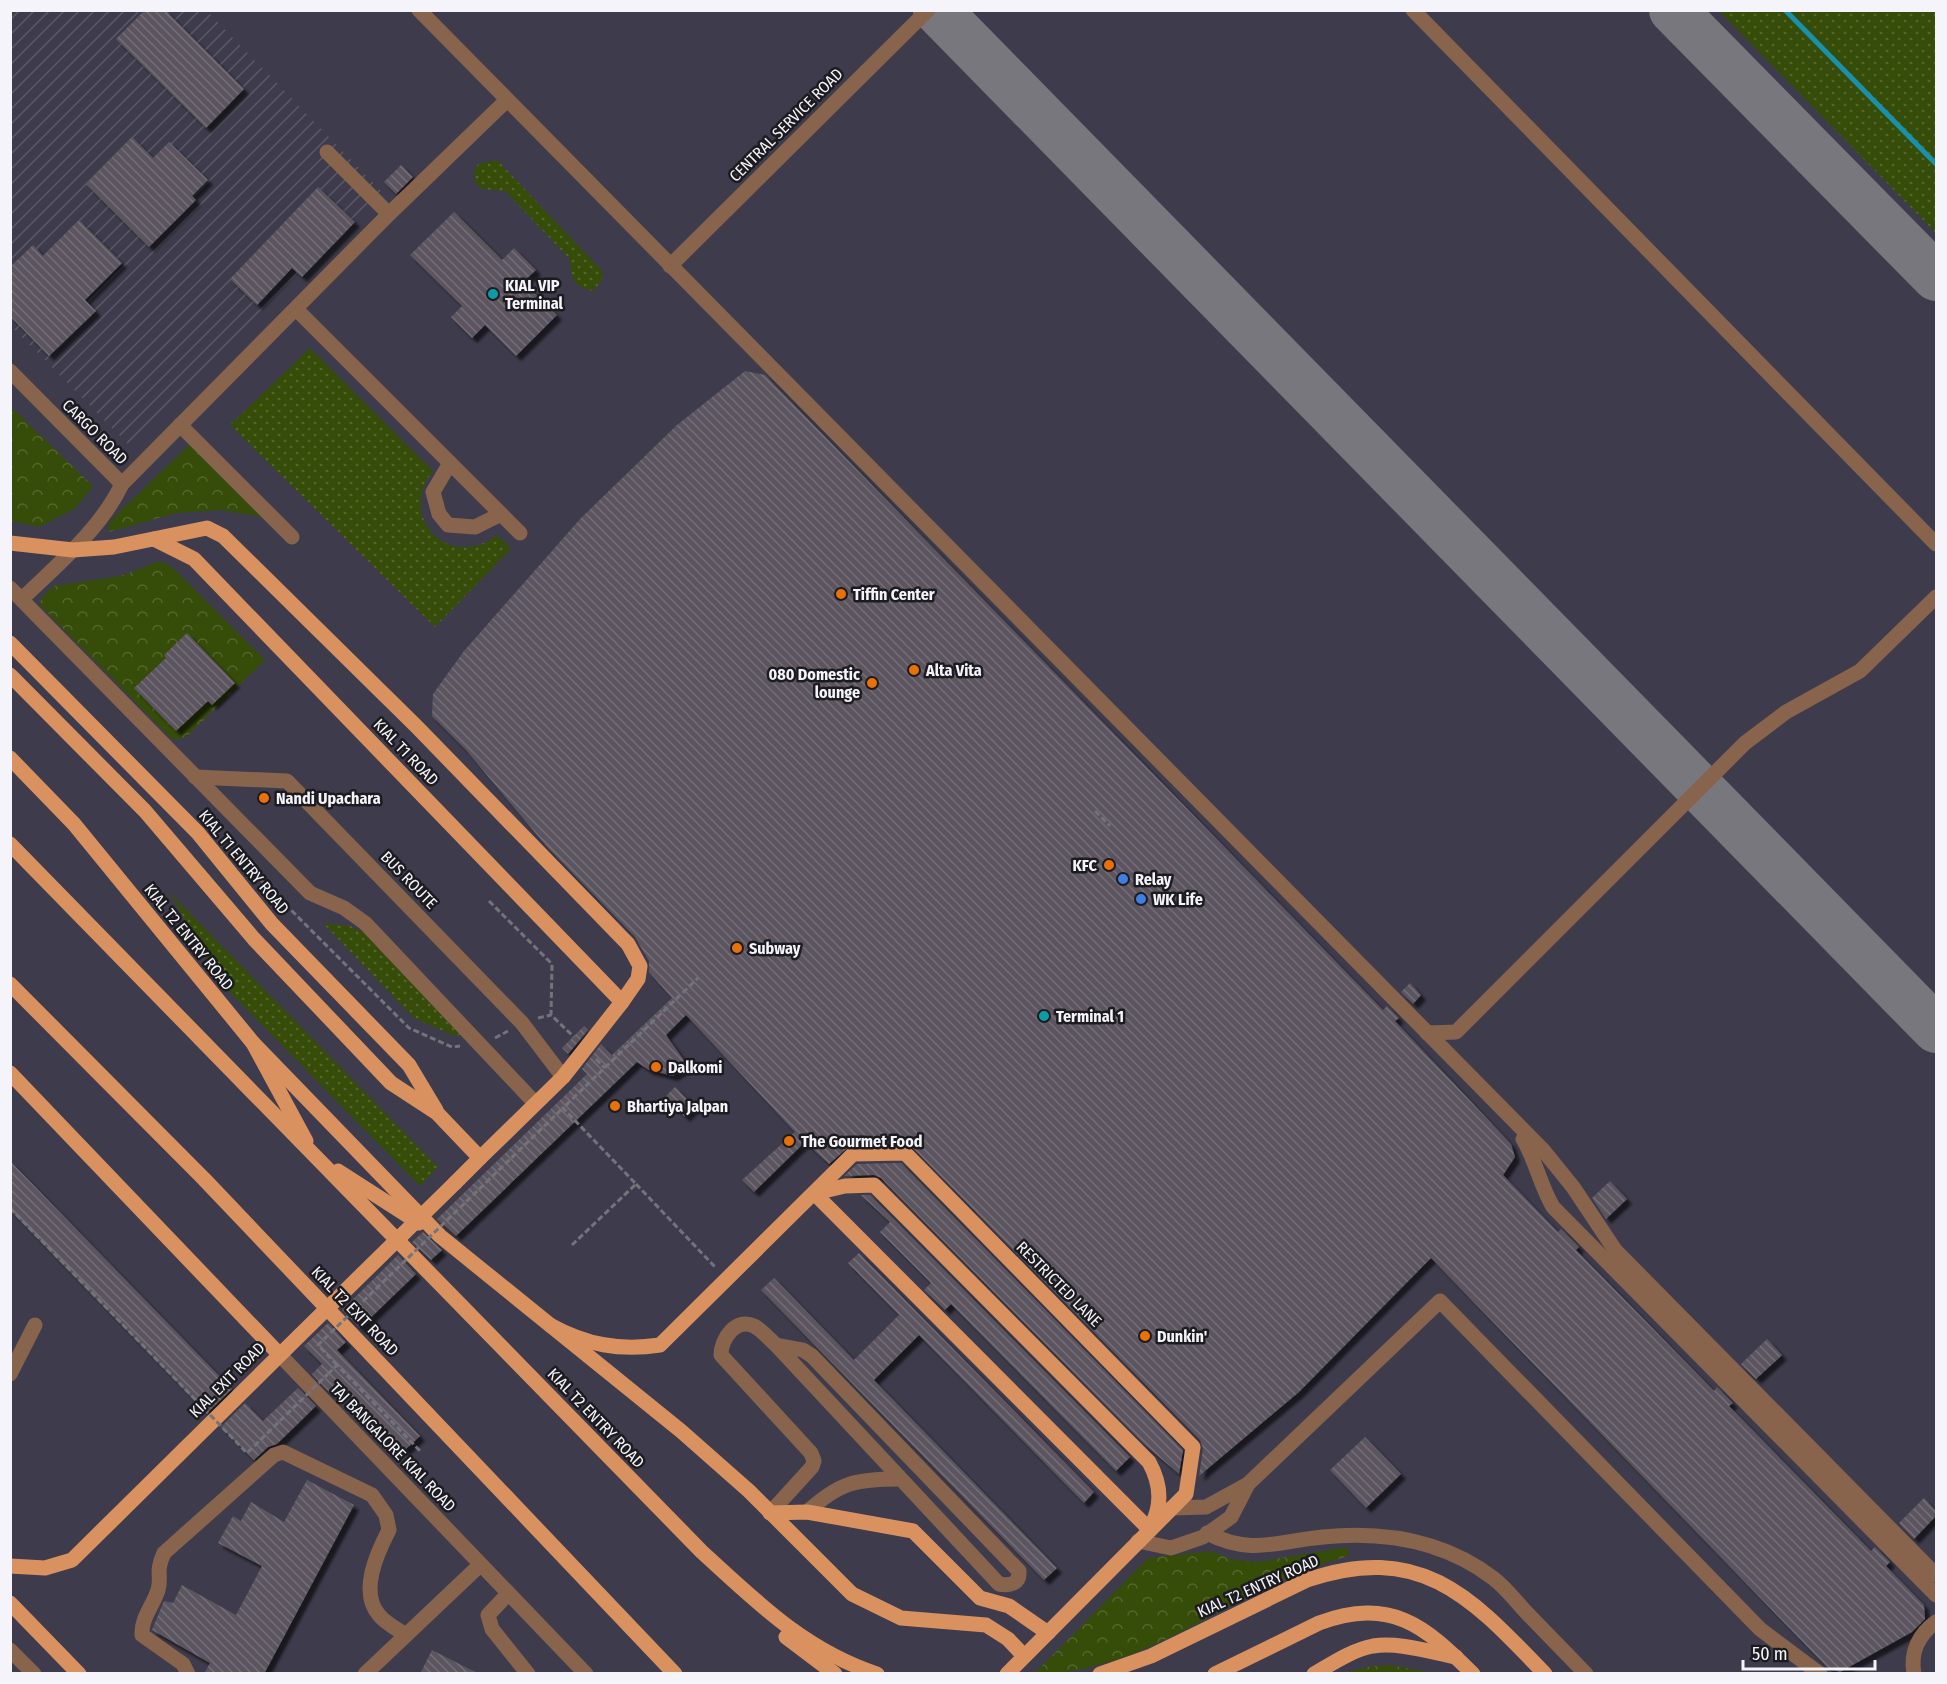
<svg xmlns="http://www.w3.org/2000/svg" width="1947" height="1684" font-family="'Fira Sans Condensed',sans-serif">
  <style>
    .built { fill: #3e3c4c }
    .industrial { fill: url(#industrial-furrows) }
    .grass { fill: url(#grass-dots) }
    .forest { fill: url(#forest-crowns) }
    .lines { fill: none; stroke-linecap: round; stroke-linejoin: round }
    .stream { stroke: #1991ab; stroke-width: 5 }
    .taxiway { stroke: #78777e; stroke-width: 48 }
    .building { fill: url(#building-back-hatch); filter: url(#shadow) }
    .path { stroke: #73737b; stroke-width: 3; stroke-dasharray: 6 3; stroke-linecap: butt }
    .minor { stroke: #88644d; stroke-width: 15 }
    .major { stroke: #da9160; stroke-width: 15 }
    .path-bridge { stroke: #73737b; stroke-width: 3; stroke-dasharray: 6 3; stroke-linecap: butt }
    .major-bridge { stroke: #da9160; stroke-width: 15 }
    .culture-dot { fill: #0f9aa8; stroke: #1c1b1f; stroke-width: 2 }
    .food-dot { fill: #e8710a; stroke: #1c1b1f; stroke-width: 2 }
    .shop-dot { fill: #3f7fe0; stroke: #1c1b1f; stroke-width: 2 }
    .labels { text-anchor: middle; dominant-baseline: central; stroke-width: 5; stroke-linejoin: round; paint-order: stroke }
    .street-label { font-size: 16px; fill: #f4f4fa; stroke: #1c1b1f }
    .poi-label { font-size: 16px; font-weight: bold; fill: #f4f4fa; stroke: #1c1b1f; text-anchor: start }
  </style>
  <defs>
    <pattern id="industrial-furrows" width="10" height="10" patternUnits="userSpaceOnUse" patternTransform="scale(1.5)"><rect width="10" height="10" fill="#3e3c4c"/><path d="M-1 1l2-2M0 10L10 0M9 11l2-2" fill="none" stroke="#5a5967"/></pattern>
    <pattern id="grass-dots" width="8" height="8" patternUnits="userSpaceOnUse" patternTransform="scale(1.5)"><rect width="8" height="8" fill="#364c09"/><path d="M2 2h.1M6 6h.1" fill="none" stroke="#54662e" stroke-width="1.8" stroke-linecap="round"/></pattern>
    <pattern id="forest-crowns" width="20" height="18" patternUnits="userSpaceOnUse" patternTransform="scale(1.5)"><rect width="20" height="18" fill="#364c09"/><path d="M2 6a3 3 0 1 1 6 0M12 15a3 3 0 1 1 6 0" fill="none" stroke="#54662e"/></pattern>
    <pattern id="building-back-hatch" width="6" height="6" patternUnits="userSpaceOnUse" patternTransform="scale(1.5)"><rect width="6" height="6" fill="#5b555f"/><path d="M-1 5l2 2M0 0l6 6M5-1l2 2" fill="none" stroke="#736e77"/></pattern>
    <filter id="shadow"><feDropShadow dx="5" dy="5" stdDeviation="1.5" flood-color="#0009"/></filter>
  </defs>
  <rect width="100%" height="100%" fill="#34333c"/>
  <path class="built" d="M 11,11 L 1936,11 L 1936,1673 L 11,1674 Z"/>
  <path class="industrial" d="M 10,11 L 207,11 L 382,192 L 128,444 L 11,326 Z"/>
  <g class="grass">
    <path d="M 1935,10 L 1936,12 L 1936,233 L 1719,11 Z"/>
    <path d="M 497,160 L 603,272 L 602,280 L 593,291 C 573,287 571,277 570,259 L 505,191 L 483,189 L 475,183 L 474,171 L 478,164 Z"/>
    <path d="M 310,348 L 433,471 C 396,518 450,572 497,535 L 511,549 L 435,627 L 230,425 Z"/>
    <path d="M 169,892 L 438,1167 L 420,1186 L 222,984 Z"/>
    <path d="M 323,923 L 350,926 L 373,937 L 466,1033 L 455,1036 L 414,1018 Z"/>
  </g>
  <g class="forest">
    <path d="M 10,406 L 93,486 L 76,508 L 39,527 L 11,521 Z"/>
    <path d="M 190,444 L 264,517 L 222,510 L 176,513 L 109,532 L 109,522 Z"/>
    <path d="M 160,561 L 171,566 L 265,660 L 186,737 L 173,740 L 39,604 L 44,594 L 54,586 L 121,576 Z"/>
    <path d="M 1347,1547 L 1349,1556 C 1239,1583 1151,1674 1034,1674 L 1148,1558 L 1210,1551 L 1231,1559 L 1257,1562 Z"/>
    <path d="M 1390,1665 L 1433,1673 L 1343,1673 L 1373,1666 Z"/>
  </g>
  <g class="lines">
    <path class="stream" d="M 1785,10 L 1936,164"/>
    <g class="taxiway">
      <path d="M 937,10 L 1936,1029"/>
      <path d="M 1673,10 L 1936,277"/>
    </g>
  </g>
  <g class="building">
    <path d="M 145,10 L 165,10 L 244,89 L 206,128 L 116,39 Z"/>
    <path d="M 132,137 L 153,158 L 169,142 L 208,180 L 192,196 L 196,200 L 149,247 L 86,184 Z"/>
    <path d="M 401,165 L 413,177 L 396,194 L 384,182 Z"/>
    <path d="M 318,187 L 355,222 L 302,277 L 292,268 L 257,305 L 230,279 Z"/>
    <path d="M 454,212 L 502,260 L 514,248 L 536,270 L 523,282 L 557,315 L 516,356 L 485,325 L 472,338 L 451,317 L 462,306 L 410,255 Z"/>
    <path d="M 79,220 L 122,263 L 85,300 L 96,311 L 49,356 L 10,316 L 10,267 L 33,245 L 43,256 Z"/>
    <path d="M 745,371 L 765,375 L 1383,1010 L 1387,1006 L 1399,1018 L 1395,1021 L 1511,1144 L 1515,1157 L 1503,1175 L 1558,1232 L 1561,1229 L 1579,1247 L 1576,1250 L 1714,1391 L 1717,1387 L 1733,1403 L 1729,1406 L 1871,1551 L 1875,1547 L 1890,1562 L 1886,1566 L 1924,1605 L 1925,1619 L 1912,1632 L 1840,1672 L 1828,1668 L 1431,1258 L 1299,1392 L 1199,1476 L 1203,1448 L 1200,1440 L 909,1144 L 852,1144 L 829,1164 L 805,1142 L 754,1192 L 742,1180 L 795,1132 L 686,1015 L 666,1035 L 688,1066 L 673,1076 L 649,1070 L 637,1062 L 456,1236 L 437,1219 L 587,1074 L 582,1069 L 601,1044 L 612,1055 L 672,998 L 649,972 L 649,961 L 635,937 L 547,847 L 466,750 L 432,716 L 433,694 L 464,651 L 581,518 L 677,425 Z"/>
    <path d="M 187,633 L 235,683 L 212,705 L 208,701 L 176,731 L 134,688 L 166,658 L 164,655 Z"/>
    <path d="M 1410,983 L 1421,995 L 1413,1004 L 1401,992 Z"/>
    <path d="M 584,1026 L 588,1030 L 568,1054 L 562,1048 Z"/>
    <path d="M 675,1087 L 695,1107 L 685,1117 L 665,1097 Z"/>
    <path d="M 10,1161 L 232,1389 L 207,1413 L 10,1210 Z"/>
    <path d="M 901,1163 L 1183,1450 L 1179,1474 L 1144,1444 L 881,1178 L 874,1175 L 844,1176 L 857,1164 Z"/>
    <path d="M 1610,1181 L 1627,1199 L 1606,1219 L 1592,1198 Z"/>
    <path d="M 861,1195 L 870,1195 L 1130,1457 L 1116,1471 L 951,1304 L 945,1310 L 924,1290 L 931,1283 L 880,1232 L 890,1222 Z"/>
    <path d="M 423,1232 L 442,1250 L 431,1260 L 412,1242 Z"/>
    <path d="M 859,1253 L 1094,1492 L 1084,1503 L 919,1335 L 874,1380 L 1057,1568 L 1044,1580 L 761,1290 L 774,1278 L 854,1360 L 899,1315 L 848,1263 Z"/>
    <path d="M 398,1255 L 416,1274 L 360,1328 L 342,1310 Z"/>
    <path d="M 328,1323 L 346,1342 L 337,1350 L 420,1436 L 404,1451 L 339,1384 L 330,1393 L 312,1374 L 322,1364 L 304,1346 Z"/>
    <path d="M 1767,1339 L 1782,1355 L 1756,1379 L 1741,1364 Z"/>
    <path d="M 298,1388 L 316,1406 L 277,1444 L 268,1447 L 254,1460 L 221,1427 L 245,1403 L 263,1421 Z"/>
    <path d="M 1365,1437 L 1401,1474 L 1366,1508 L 1330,1470 Z"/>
    <path d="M 307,1480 L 354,1505 L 264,1674 L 204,1674 L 210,1663 L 152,1630 L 164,1601 L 173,1603 L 182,1585 L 236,1615 L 262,1566 L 218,1543 L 233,1516 L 241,1521 L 251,1502 L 284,1522 Z"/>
    <path d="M 1924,1498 L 1936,1511 L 1936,1516 L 1914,1539 L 1899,1523 Z"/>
    <path d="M 432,1650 L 479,1674 L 420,1674 Z"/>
  </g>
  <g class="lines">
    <g class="path">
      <path d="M 1095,811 L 1110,826"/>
      <path d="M 247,866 L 409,1028 L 452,1047 L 460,1046"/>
      <path d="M 489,901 L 552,964 L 551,1015 L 574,1037"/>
      <path d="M 538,1018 L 551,1015"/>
      <path d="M 495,1038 L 508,1031"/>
      <path d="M 596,1059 L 605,1068"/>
      <path d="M 636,1184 L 716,1268"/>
      <path d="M 572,1245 L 636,1184 L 563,1108 L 698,978"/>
      <path d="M 328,1374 L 337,1365 L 421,1452"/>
    </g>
    <g class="minor">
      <path d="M 419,10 L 1543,1150 L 1573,1187 L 1615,1250 L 1936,1575"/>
      <path d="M 1413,10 L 1936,544"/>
      <path d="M 389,214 L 507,100"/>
      <path d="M 670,266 L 928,10"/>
      <path d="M 296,309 L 520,533"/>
      <path d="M 10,371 L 122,484"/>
      <path d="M 180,425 L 292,537"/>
      <path d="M 450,463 L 433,492 L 439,514 L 448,525 L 475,527 L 501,514"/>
      <path d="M 10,588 L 310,893 L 344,908 L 365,923 L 535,1103"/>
      <path d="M 22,599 C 58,564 100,530 122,484 L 389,214 L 327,152"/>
      <path d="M 195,777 L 287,781 L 522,1023 L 563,1077"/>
      <path d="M 1427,1033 L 1456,1032 L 1745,743 L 1786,712 L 1860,671 L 1936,597"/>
      <path d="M 1523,1139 C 1536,1161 1540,1185 1553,1207 L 1936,1595"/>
      <path d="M 279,1354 L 586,1674"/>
      <path d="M 10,1374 L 35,1325"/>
      <path d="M 1171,1508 L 1206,1507 L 1248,1484 L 1440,1301 L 1760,1629 L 1820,1674"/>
      <path d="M 807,1512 C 840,1482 856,1479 899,1479"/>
      <path d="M 770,1513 L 812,1467 L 814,1461 L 811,1453 L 721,1355 C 721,1339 736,1317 754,1326 C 762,1330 769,1339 776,1345 L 999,1584 C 1010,1586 1020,1584 1019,1571 L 812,1356 L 803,1350 L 776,1345"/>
      <path d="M 1207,1533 C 1252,1556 1278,1541 1323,1537 C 1384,1531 1444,1541 1493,1578 C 1505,1587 1515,1600 1525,1611 C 1545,1632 1566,1653 1586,1674"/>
      <path d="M 1138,1541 L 1171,1548 L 1203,1537 L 1231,1517 L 1248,1484"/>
      <path d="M 508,1594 L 488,1615 L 492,1629 L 528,1674"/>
      <path d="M 10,1650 L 34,1674"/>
      <path d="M 188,1674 L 183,1664 L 142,1635 C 141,1618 153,1606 158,1590 C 162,1576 155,1572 164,1553 L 274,1455 L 283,1452 L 372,1495 L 386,1515 L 389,1530 C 377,1553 359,1592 379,1615 C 385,1623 397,1629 406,1635"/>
      <path d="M 365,1674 L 480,1565"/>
      <path d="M 1914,1674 C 1910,1652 1919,1634 1936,1622"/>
    </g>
    <g class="major">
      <path d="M 154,539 L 194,559 L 622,1002"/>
      <path d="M 10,543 L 73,550 L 114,547 L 207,528 L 223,536 L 417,727 L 628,944 L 640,966 L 638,979 L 622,1002 L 563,1077 L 480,1158"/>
      <path d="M 10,643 L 198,833 L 272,924 L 409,1065 L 436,1110"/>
      <path d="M 10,675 L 145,811 L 254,939 L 391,1083 L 437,1113 L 480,1158 L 455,1183"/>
      <path d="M 10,758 L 74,824 L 253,1043 L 306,1141"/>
      <path d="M 10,844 L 702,1552 C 757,1602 804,1650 877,1674"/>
      <path d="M 10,984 L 204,1179 L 675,1674"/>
      <path d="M 253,1043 L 440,1236 L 681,1431 L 749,1491 L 852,1594 L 901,1618 L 986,1625 L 1008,1639 L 1024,1656"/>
      <path d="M 10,1073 L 279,1354"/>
      <path d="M 338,1171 L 419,1223"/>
      <path d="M 814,1193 L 1150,1530"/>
      <path d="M 815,1193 L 845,1186 L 874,1185 L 1149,1462 C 1160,1482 1163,1503 1152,1524"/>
      <path d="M 550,1325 C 586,1345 620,1351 660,1345 L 853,1154 L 905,1153 L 1193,1447 L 1186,1494 L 1007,1674"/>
      <path d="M 770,1513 L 807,1512 L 913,1531 L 980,1598 L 1009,1606 L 1048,1633"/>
      <path d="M 10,1566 L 45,1568 L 72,1560 L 299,1336"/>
      <path d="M 10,1603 L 79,1674"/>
      <path d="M 786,1637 L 835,1674"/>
      <path d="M 1100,1674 L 1151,1656 L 1307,1580 C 1422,1541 1472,1598 1545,1674"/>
      <path d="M 1215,1674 L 1319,1623 C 1391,1597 1424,1625 1473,1674"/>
      <path d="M 1314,1674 C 1333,1663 1352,1650 1373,1646 C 1399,1642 1430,1652 1456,1657"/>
    </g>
    <g class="path-bridge">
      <path d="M 10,1208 L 247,1453 L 328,1374"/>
      <path d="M 337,1365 L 318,1345 L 563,1108"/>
    </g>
    <path class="major-bridge" d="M 299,1336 L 455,1183"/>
  </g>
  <g class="culture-dot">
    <circle cx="493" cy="294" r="6"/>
    <circle cx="1044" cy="1016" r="6"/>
  </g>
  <g class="food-dot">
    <circle cx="841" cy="594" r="6"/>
    <circle cx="914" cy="670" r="6"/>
    <circle cx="872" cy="683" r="6"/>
    <circle cx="264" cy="798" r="6"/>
    <circle cx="1109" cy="865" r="6"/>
    <circle cx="737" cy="948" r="6"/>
    <circle cx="656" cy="1067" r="6"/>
    <circle cx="615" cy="1106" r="6"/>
    <circle cx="789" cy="1141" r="6"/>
    <circle cx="1145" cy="1336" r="6"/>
  </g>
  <g class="shop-dot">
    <circle cx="1123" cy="879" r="6"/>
    <circle cx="1141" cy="899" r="6"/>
  </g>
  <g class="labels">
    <g class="street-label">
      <text transform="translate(786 125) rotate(-45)">CENTRAL SERVICE ROAD</text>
      <text transform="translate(95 432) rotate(45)">CARGO ROAD</text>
      <text transform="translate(406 752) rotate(46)">KIAL T1 ROAD</text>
      <text transform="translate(244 862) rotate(50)">KIAL T1 ENTRY ROAD</text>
      <text transform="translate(409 880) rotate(46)">BUS ROUTE</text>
      <text transform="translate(189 937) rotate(51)">KIAL T2 ENTRY ROAD</text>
      <text transform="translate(1059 1284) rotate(45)">RESTRICTED LANE</text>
      <text transform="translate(355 1311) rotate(46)">KIAL T2 EXIT ROAD</text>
      <text transform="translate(227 1380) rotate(-45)">KIAL EXIT ROAD</text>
      <text transform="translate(596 1418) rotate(46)">KIAL T2 ENTRY ROAD</text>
      <text transform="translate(393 1447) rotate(46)">TAJ BANGALORE KIAL ROAD</text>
      <text transform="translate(1258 1586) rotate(-24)">KIAL T2 ENTRY ROAD</text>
    </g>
    <g class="poi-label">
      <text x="505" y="285">KIAL VIP<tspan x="505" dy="18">Terminal</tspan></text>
      <text x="853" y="594">Tiffin Center</text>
      <text x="926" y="670">Alta Vita</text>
      <text x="860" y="674" text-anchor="end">080 Domestic<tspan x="860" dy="18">lounge</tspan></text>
      <text x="276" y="798">Nandi Upachara</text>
      <text x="1097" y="865" text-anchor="end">KFC</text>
      <text x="1135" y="879">Relay</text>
      <text x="1153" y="899">WK Life</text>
      <text x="749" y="948">Subway</text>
      <text x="1056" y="1016">Terminal 1</text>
      <text x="668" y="1067">Dalkomi</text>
      <text x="627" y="1106">Bhartiya Jalpan</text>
      <text x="801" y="1141">The Gourmet Food</text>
      <text x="1157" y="1336">Dunkin'</text>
    </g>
  </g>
  <rect width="1947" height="1684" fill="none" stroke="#f4f4fa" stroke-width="24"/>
  <path d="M1743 1660v9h132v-9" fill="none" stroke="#f4f4fa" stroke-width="3"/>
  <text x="1752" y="1660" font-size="18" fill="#f4f4fa" stroke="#1c1b1f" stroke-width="4.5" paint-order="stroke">50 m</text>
</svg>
